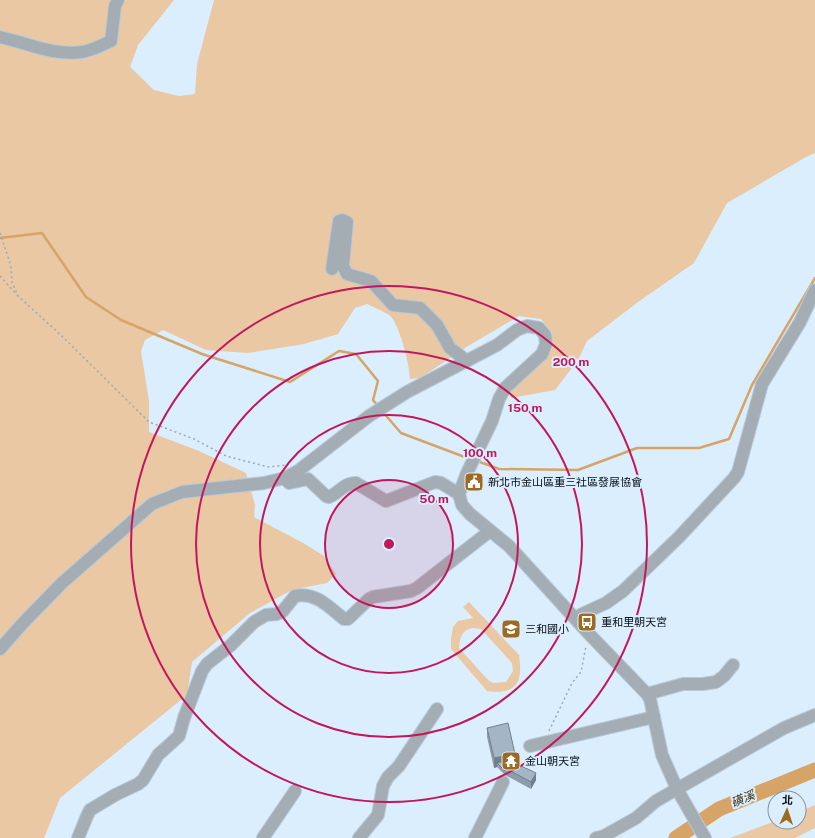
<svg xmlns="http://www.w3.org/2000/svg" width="815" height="838" font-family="'Public Sans','Noto Sans TC',sans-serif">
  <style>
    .green { fill: #e9c8a3; fill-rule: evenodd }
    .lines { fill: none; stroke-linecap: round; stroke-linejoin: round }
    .stream { stroke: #d6a466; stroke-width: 2.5 }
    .river { stroke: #d6a466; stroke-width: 15 }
    .minor-casing { stroke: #b8cad8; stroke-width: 14 }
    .path { stroke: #99a9b6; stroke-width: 1.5; stroke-dasharray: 2 3; stroke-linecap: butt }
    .minor { stroke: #a5adb4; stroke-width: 12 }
    .wall { fill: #8d9daa }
    .shaded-wall { fill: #737f8b }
    .building { fill: #a4b6c6; stroke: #737f8b }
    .ring { fill: none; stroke: #c2185b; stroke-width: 2 }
    .labels { text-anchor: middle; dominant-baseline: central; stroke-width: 4; stroke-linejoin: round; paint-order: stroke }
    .poi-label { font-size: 11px; fill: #070d13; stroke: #daeefe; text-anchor: start }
    .water-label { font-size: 12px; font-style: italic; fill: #3e290d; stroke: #daeefe }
    .centre { fill: #c2185b; stroke: #daeefe; stroke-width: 2 }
    .ring-label { font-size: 12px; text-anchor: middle; font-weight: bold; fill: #c2185b; stroke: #daeefe; stroke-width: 4; stroke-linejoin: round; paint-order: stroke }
  </style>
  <rect width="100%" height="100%" fill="#daeefe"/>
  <g class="green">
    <path d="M 0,0 L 174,0 L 138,45 L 130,67 L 154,90 L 179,96 L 195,94 L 197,64 L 214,0 L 815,0 L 815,153 L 806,157 L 727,203 L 694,263 L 638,302 L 587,341 L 578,360 L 555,390 L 511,398 L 509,392 L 552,345 L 552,333 L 541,319 L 519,316 L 468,346 L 420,378 L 410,379 C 409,363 401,331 392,318 C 389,313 373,307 367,304 L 355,308 L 338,334 L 304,344 L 248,353 L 206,350 L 163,330 L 145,340 L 141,351 L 149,401 L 149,432 L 199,451 L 246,473 L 255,505 L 254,517 L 305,544 L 324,556 L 336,574 L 327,583 L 292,590 L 250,613 L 192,662 L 187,695 L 60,798 L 44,838 L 0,838 Z"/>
    <path d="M 469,602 L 519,655 C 520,662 521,671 519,678 C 516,692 499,693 487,691 L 451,649 L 451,639 L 453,627 L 458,621 L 473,618 L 463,607 ZM 472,628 L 481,629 L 512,663 L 513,671 L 506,682 L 494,683 L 489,681 L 459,648 C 460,638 461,631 472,628 Z"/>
    <path d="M 815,805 L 815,828 L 795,838 L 730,838 L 775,821 L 775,822 L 799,822 L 799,812 Z"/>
  </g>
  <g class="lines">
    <g class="stream">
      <path d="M 0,238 L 42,233 L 86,297 L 121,320 L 202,354 L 290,382 L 339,351 L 356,354 L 378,381 L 373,400 L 378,406"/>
      <path d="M 382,411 L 401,433 L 470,459"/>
      <path d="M 477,461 L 499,469 L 578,470 L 637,448 L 699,448 L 729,439 L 752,385 L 815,278"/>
    </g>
    <path class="river" d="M 676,838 L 719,809 L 815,770"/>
    <defs>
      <g id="minor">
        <path d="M 0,37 C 28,43 53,56 82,52 C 91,51 102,45 111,41 L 115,6 L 118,0"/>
        <path d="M 332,269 L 339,221 L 343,220 L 347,222 L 343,266 L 347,274 L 371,281 L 393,305 L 420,308 L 437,325 L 450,348 L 467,361"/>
        <path d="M 285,478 L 289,483 L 308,479 L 326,496 L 329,497 C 339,493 345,482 356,483 L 386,501 L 435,482 L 441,483 L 459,494"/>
        <path d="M 576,618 L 582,614 L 606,603 L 623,591 L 679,537 L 734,478 L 738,472 L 762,384 L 800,322 L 815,290"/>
        <path d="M 0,649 L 23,623 L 62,583 L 152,504 L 182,492 L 264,483 L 285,478 L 298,471 L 369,416 L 407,392 L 497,345 L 517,330 L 527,326 L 539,328 L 545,335 L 546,344 L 542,354 L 505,388 L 499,399 L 492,421 L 467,473 L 459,494 L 462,505 L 470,514 L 509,546 L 590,635 L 647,694 L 650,699 L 662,755 L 677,789 L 705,838"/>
        <path d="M 647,694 L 683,684 L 703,684 L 716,682 L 724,676 L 733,665"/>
        <path d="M 530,746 L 654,717"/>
        <path d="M 78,838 L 87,816 L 90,810 L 115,795 L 138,784 L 143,780 L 158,755 L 179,736 L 184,718 L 202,671 L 207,664 L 231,645 L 254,622 L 266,615 L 277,614 L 282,612 L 295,596 C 316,592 329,607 344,619 L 348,619 L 369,599 L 373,597 L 411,591 L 417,588 L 490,531"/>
        <path d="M 263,838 L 295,791"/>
        <path d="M 359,838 L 378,815 L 383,786 L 388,777 L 399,766 L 437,709"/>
        <path d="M 475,838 L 503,782"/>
        <path d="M 596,838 L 604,836 L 636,818 L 656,801 L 733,757 L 784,728 L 815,715"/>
      </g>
    </defs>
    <use href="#minor" class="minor-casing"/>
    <g class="path">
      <path d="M 0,233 L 11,266 L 12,282 L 18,296 L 64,338 L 149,422 L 194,439 L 226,456 L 268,467 L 287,465"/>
      <path d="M 0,276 L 17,295"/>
      <path d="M 549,731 L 572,683 L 581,672 L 586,646"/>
    </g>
    <use href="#minor" class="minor"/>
  </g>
  <path class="wall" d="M 487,728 L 515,763 L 536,780 L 531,789 L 505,775 L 497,767 L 494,768 L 487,737 Z"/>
  <g class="shaded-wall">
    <path d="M 515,754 L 515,763 L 501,767 L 497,763 L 497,767 L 494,768 L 494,758 Z"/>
    <path d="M 536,773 L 536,780 L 531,789 L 531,782 Z"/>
  </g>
  <g class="building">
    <path d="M 508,723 L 515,754 L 494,758 L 487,728 Z"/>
    <path d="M 513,759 L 515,764 L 505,768 L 505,771 L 497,763 Z"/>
    <path d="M 515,763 L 536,773 L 531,782 L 505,768 Z"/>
  </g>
  <circle cx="389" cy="544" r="64" fill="#c2185b" fill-opacity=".12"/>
  <g class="ring">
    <circle cx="389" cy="544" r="64"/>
    <circle cx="389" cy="544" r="129"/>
    <circle cx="389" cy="544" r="193"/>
    <circle cx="389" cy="544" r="258"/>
  </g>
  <defs>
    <symbol id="civic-square" viewBox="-11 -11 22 22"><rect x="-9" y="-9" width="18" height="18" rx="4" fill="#9e6a21" stroke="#daeefe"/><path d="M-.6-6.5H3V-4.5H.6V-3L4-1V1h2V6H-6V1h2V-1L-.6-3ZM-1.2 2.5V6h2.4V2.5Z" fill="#fff"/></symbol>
    <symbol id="bus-square" viewBox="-11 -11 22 22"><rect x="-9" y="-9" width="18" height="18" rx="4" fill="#9e6a21" stroke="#daeefe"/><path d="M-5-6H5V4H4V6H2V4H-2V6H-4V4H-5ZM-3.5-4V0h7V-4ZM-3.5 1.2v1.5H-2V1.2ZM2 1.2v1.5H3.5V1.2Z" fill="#fff"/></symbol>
    <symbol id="school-square" viewBox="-11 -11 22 22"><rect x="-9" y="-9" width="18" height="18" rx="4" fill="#9e6a21" stroke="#daeefe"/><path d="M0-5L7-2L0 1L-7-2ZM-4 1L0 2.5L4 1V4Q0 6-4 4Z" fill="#fff"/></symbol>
    <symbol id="temple-square" viewBox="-11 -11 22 22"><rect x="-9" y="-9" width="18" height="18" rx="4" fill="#9e6a21" stroke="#daeefe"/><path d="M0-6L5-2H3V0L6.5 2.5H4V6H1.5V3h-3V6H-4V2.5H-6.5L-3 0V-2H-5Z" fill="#fff"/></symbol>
  </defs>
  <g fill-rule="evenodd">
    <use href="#civic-square" x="463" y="471" width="22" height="22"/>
    <use href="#bus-square" x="576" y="611" width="22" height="22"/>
    <use href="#school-square" x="500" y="618" width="22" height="22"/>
    <use href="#temple-square" x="500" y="750" width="22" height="22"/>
  </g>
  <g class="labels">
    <g class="poi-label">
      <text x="488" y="482">新北市金山區重三社區發展協會</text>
      <text x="601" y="622">重和里朝天宮</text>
      <text x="525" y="629">三和國小</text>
      <text x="525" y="761">金山朝天宮</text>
    </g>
    <g class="water-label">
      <text transform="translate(743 799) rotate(-22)">磺溪</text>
    </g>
  </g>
  <circle cx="389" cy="544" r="6" class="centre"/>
  <g class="ring-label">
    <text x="571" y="366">200 m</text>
    <text x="525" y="412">150 m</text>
    <text x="480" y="457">100 m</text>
    <text x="434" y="503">50 m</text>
  </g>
  <g transform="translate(787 810) rotate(3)"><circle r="19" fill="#daeefe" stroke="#8694a0"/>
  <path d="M0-3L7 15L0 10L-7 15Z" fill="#9e6a21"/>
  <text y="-6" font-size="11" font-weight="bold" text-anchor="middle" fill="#070d13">北</text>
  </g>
</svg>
